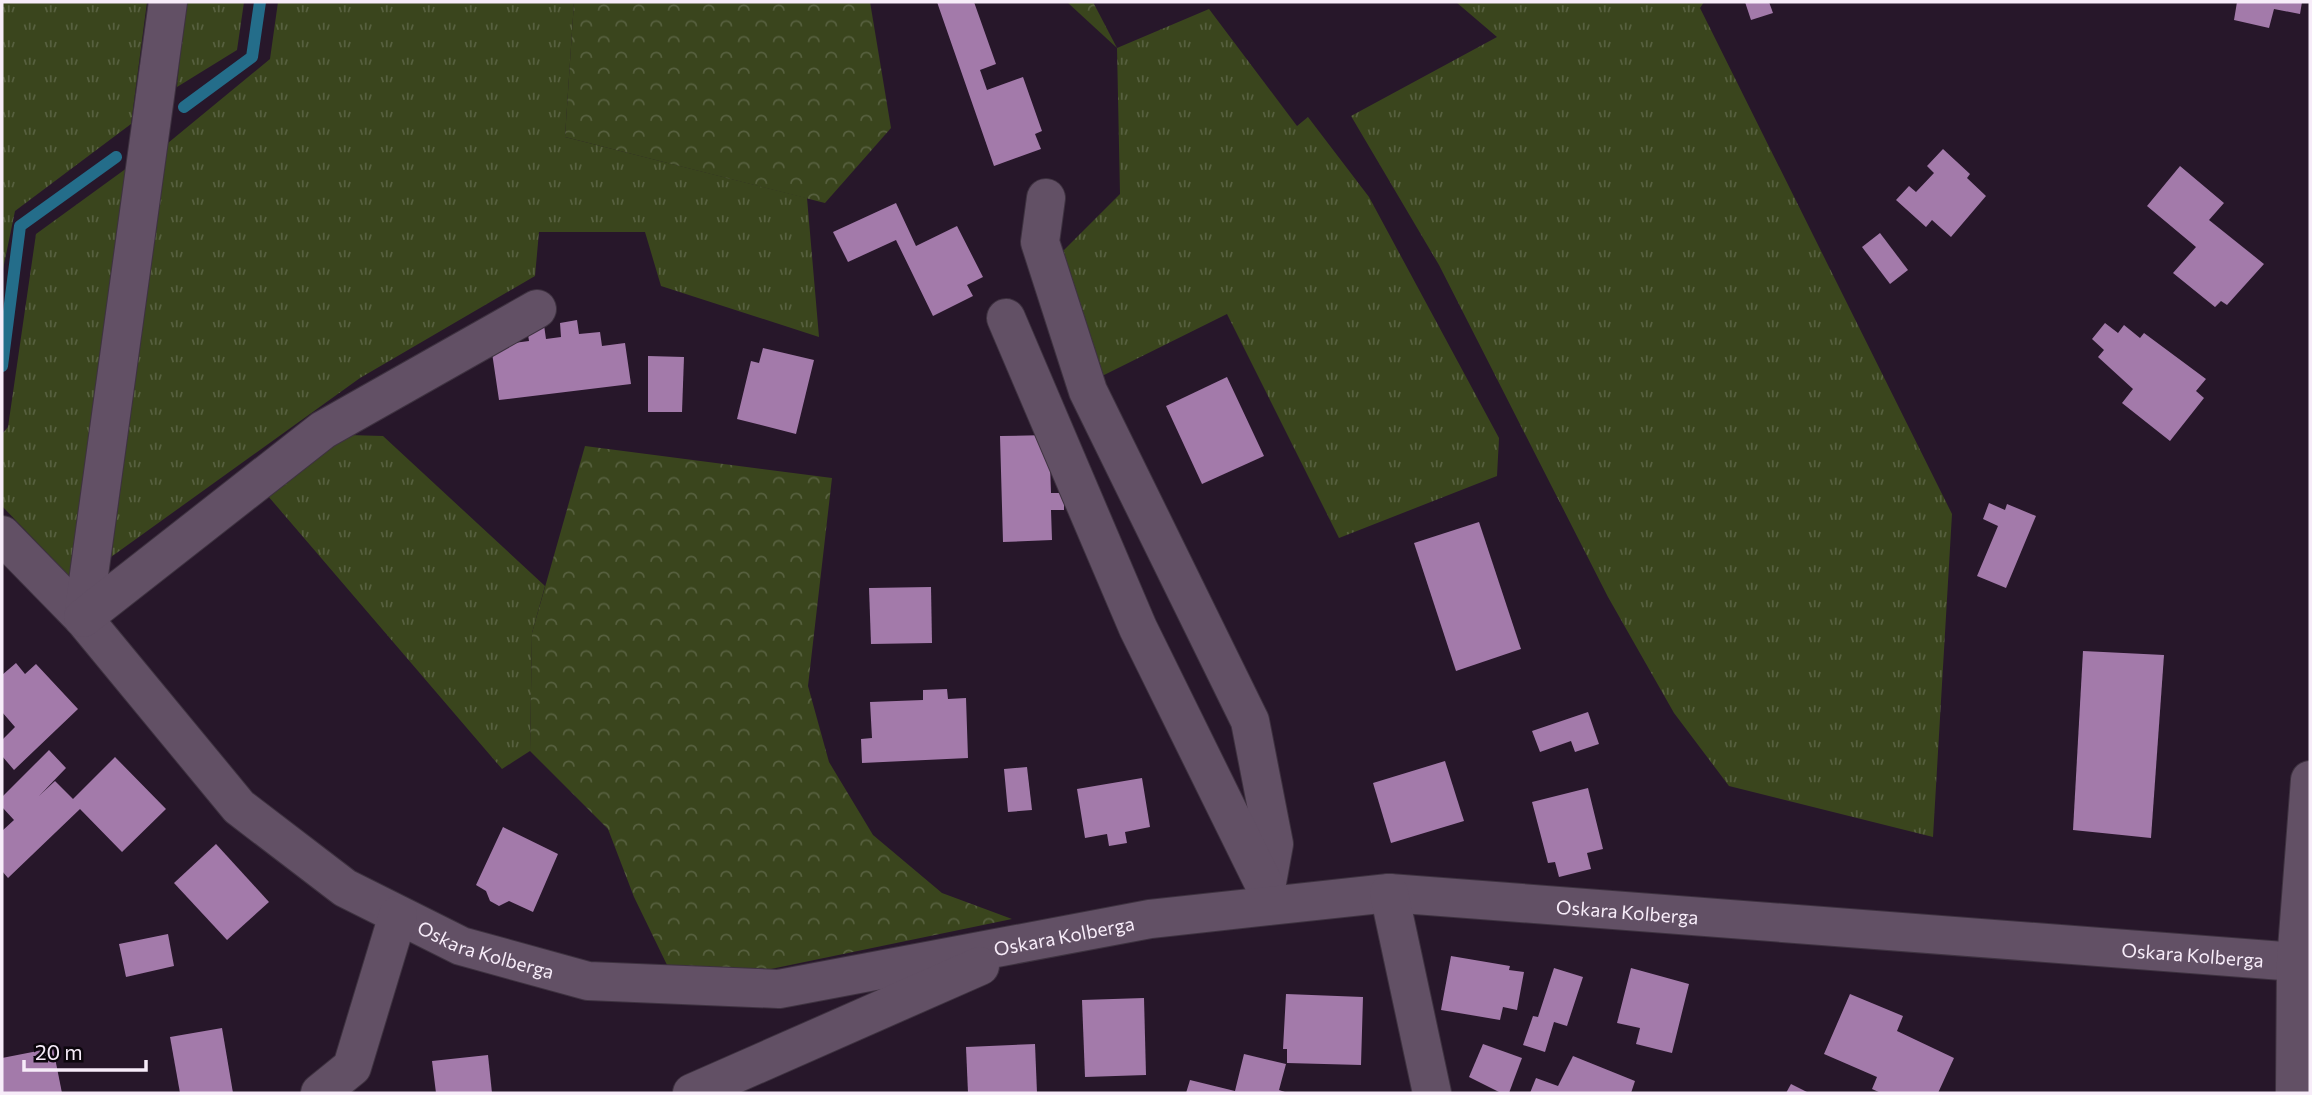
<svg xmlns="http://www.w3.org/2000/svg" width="2312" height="1095" font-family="Commissioner,sans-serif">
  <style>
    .grass { fill: url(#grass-tufts) }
    .forest { fill: url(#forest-crowns) }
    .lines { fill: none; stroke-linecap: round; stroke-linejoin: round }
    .stream { stroke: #246d8a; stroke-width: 12 }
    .building { fill: #a37aaa }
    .minor-casing { stroke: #3e3240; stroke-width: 40 }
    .minor { stroke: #625065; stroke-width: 38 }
    .labels { text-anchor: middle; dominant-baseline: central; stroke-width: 5; stroke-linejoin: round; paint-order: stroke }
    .street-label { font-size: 19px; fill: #f7ecf9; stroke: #0c060d }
  </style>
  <defs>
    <pattern id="grass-tufts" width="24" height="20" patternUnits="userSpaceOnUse" patternTransform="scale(1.75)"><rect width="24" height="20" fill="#3a451d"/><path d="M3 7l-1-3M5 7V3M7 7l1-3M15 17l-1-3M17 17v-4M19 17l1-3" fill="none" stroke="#57603f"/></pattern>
    <pattern id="forest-crowns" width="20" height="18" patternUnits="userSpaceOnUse" patternTransform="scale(1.75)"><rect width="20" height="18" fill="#3a451d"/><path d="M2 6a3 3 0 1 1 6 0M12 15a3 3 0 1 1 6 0" fill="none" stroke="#57603f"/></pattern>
  </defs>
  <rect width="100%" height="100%" fill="#27172a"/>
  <g class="grass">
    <path d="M 2,2 L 147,2 L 131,124 L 15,211 L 2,274 Z"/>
    <path d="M 185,2 L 244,2 L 237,50 L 177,87 Z"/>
    <path d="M 278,2 L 574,2 L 565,137 L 807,198 L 819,337 L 661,286 L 645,232 L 539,232 L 535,276 L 360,378 L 111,557 L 168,143 L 270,59 Z"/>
    <path d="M 1456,2 L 1704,2 L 1700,8 L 1952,514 L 1933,837 L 1729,786 L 1674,713 L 1608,597 L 1439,265 L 1351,116 L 1497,37 Z"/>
    <path d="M 1209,9 L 1297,126 L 1308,117 L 1369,197 L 1499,438 L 1497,476 L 1339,538 L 1227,314 L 1096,379 L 1059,255 L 1120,194 L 1117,48 Z"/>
    <path d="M 131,165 L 71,578 L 2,506 L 2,434 L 8,427 L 36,234 Z"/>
    <path d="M 348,435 L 383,436 L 545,586 L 532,633 L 530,751 L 502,769 L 268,496 Z"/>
  </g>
  <g class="forest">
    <path d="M 574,2 L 870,2 L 891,128 L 825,203 L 565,137 Z"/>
    <path d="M 1067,2 L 1093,2 L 1117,48 Z"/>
    <path d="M 585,446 L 832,478 L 808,686 L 829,762 L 873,835 L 942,893 L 1012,919 L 766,970 L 668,967 L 634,897 L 608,829 L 530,751 L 532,633 Z"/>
  </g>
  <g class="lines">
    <g class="stream">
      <path d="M 184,107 L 252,57 L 260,2"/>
      <path d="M 2,366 L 20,226 L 116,157"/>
    </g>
  </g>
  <g class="building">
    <path d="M 937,2 L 974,2 L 996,64 L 980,70 L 987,90 L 1023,77 L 1042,131 L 1035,134 L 1041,149 L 994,166 Z"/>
    <path d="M 1745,2 L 1769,2 L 1773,13 L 1751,20 Z"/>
    <path d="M 2237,2 L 2302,2 L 2300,14 L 2274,9 L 2269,28 L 2234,20 Z"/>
    <path d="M 1943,149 L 1970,174 L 1967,178 L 1986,196 L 1951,237 L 1932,220 L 1926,227 L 1896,200 L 1909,186 L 1916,192 L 1934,173 L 1927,166 Z"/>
    <path d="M 2180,166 L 2224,203 L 2209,220 L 2264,264 L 2227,305 L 2221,301 L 2215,307 L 2173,273 L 2196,247 L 2147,206 Z"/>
    <path d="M 896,203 L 916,246 L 957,226 L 983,277 L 967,285 L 973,296 L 933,316 L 896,240 L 848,262 L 833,232 Z"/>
    <path d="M 1880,233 L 1908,270 L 1890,284 L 1862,247 Z"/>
    <path d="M 577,320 L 579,334 L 600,332 L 602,346 L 625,343 L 631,384 L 499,400 L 491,346 L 529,341 L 527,328 L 544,325 L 546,339 L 561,337 L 560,323 Z"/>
    <path d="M 2105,323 L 2118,333 L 2124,325 L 2140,338 L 2144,333 L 2206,379 L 2196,391 L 2204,398 L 2170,441 L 2122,403 L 2133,389 L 2098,357 L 2104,350 L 2092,339 Z"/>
    <path d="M 763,348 L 814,360 L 796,434 L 737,419 L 751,361 L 759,363 Z"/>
    <path d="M 648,356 L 684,357 L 682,412 L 648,412 Z"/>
    <path d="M 1227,377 L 1264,456 L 1202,484 L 1166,406 Z"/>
    <path d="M 1049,435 L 1051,493 L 1064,493 L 1064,510 L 1051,510 L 1052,540 L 1003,542 L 1000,436 Z"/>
    <path d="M 1989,503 L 2005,510 L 2007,504 L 2036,516 L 2006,588 L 1977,576 L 1998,526 L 1983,519 Z"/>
    <path d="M 1479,522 L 1521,649 L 1456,671 L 1414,543 Z"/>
    <path d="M 931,587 L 932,643 L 871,644 L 869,588 Z"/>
    <path d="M 2083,651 L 2164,655 L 2151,838 L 2073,830 Z"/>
    <path d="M 16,663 L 25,674 L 36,664 L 78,709 L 14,770 L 2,756 L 2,740 L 15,727 L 2,712 L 2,675 Z"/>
    <path d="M 947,689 L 948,699 L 966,698 L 968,758 L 862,763 L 861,739 L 872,738 L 870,702 L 923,700 L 923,690 Z"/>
    <path d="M 1588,712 L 1599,744 L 1575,752 L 1571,741 L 1540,752 L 1532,731 Z"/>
    <path d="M 49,750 L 66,768 L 39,796 L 55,781 L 73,799 L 115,757 L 166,809 L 122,852 L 80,809 L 8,878 L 2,871 L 2,831 L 14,820 L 2,807 L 2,797 Z"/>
    <path d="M 1445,761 L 1464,821 L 1391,843 L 1373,783 Z"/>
    <path d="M 1027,767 L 1032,810 L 1008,812 L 1004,769 Z"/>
    <path d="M 1142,778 L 1150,827 L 1125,832 L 1127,843 L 1109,846 L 1107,834 L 1085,838 L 1077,789 Z"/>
    <path d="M 1588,788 L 1603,849 L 1587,853 L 1591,869 L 1559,877 L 1555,862 L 1548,863 L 1532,802 Z"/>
    <path d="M 503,827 L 558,854 L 533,912 L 509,901 L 499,906 L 490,901 L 486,891 L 476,885 Z"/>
    <path d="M 216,844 L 269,902 L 227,940 L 174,883 Z"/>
    <path d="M 168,934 L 174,966 L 126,977 L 119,944 Z"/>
    <path d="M 1451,956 L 1510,966 L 1509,970 L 1524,972 L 1517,1010 L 1503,1007 L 1500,1020 L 1441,1010 Z"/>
    <path d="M 1554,968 L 1583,977 L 1567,1026 L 1554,1022 L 1545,1052 L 1523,1045 L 1533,1016 L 1538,1017 Z"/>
    <path d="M 1631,968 L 1689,984 L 1672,1053 L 1636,1044 L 1640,1028 L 1617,1023 Z"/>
    <path d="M 1286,994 L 1363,997 L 1361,1065 L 1287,1063 L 1287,1049 L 1283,1049 Z"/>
    <path d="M 1850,994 L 1903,1016 L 1897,1031 L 1954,1058 L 1938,1093 L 1881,1093 L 1872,1089 L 1877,1077 L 1824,1054 Z"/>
    <path d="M 1144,998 L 1146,1075 L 1085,1077 L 1082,1000 Z"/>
    <path d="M 222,1028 L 233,1093 L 180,1093 L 170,1037 Z"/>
    <path d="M 1035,1044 L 1037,1093 L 968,1093 L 966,1047 Z"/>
    <path d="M 1483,1044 L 1522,1058 L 1509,1093 L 1501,1093 L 1469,1077 Z"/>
    <path d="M 53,1048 L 62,1093 L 2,1093 L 2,1058 Z"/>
    <path d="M 1244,1054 L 1286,1064 L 1279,1090 L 1288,1093 L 1186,1093 L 1190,1080 L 1235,1091 Z"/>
    <path d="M 488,1055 L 492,1093 L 436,1093 L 432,1061 Z"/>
    <path d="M 1573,1056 L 1635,1081 L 1631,1093 L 1530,1093 L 1536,1078 L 1558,1086 Z"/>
    <path d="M 1791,1084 L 1809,1093 L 1786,1093 Z"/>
  </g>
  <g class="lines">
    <defs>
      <g id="minor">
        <path d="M 1046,198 L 1040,242 L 1088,391 L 1250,721 L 1274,844 L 1266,888 L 1267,906"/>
        <path d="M 1006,318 L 1138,628 L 1266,888"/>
        <path id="s1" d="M 2,535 L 83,618 L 239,807 L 345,888 L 461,946 L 588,981 L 779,989 L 1150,919 L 1389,893 L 2296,962"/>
        <path d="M 83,618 L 168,2"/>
        <path d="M 83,618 L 323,430 L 537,309"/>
        <path d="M 1389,893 L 1432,1093"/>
        <path d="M 320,1093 L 352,1067 L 398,915"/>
        <path d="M 692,1093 L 980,966"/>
        <path d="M 2295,1093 L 2296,962 L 2310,780"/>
      </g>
    </defs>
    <use href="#minor" class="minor-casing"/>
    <use href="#minor" class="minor"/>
  </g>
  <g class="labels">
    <g class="street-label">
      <text stroke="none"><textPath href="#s1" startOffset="1804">Oskara Kolberga</textPath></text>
      <text stroke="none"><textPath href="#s1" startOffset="1237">Oskara Kolberga</textPath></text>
      <text stroke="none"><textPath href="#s1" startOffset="649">Oskara Kolberga</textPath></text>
      <text stroke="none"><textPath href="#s1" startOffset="2371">Oskara Kolberga</textPath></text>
    </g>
  </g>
  <rect width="2312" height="1095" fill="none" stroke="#f7ecf9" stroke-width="7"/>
  <path d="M24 1060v10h122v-10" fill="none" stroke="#f7ecf9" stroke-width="3.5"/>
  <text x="35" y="1060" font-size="21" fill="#f7ecf9" stroke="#0c060d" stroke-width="5" paint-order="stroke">20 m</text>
</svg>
